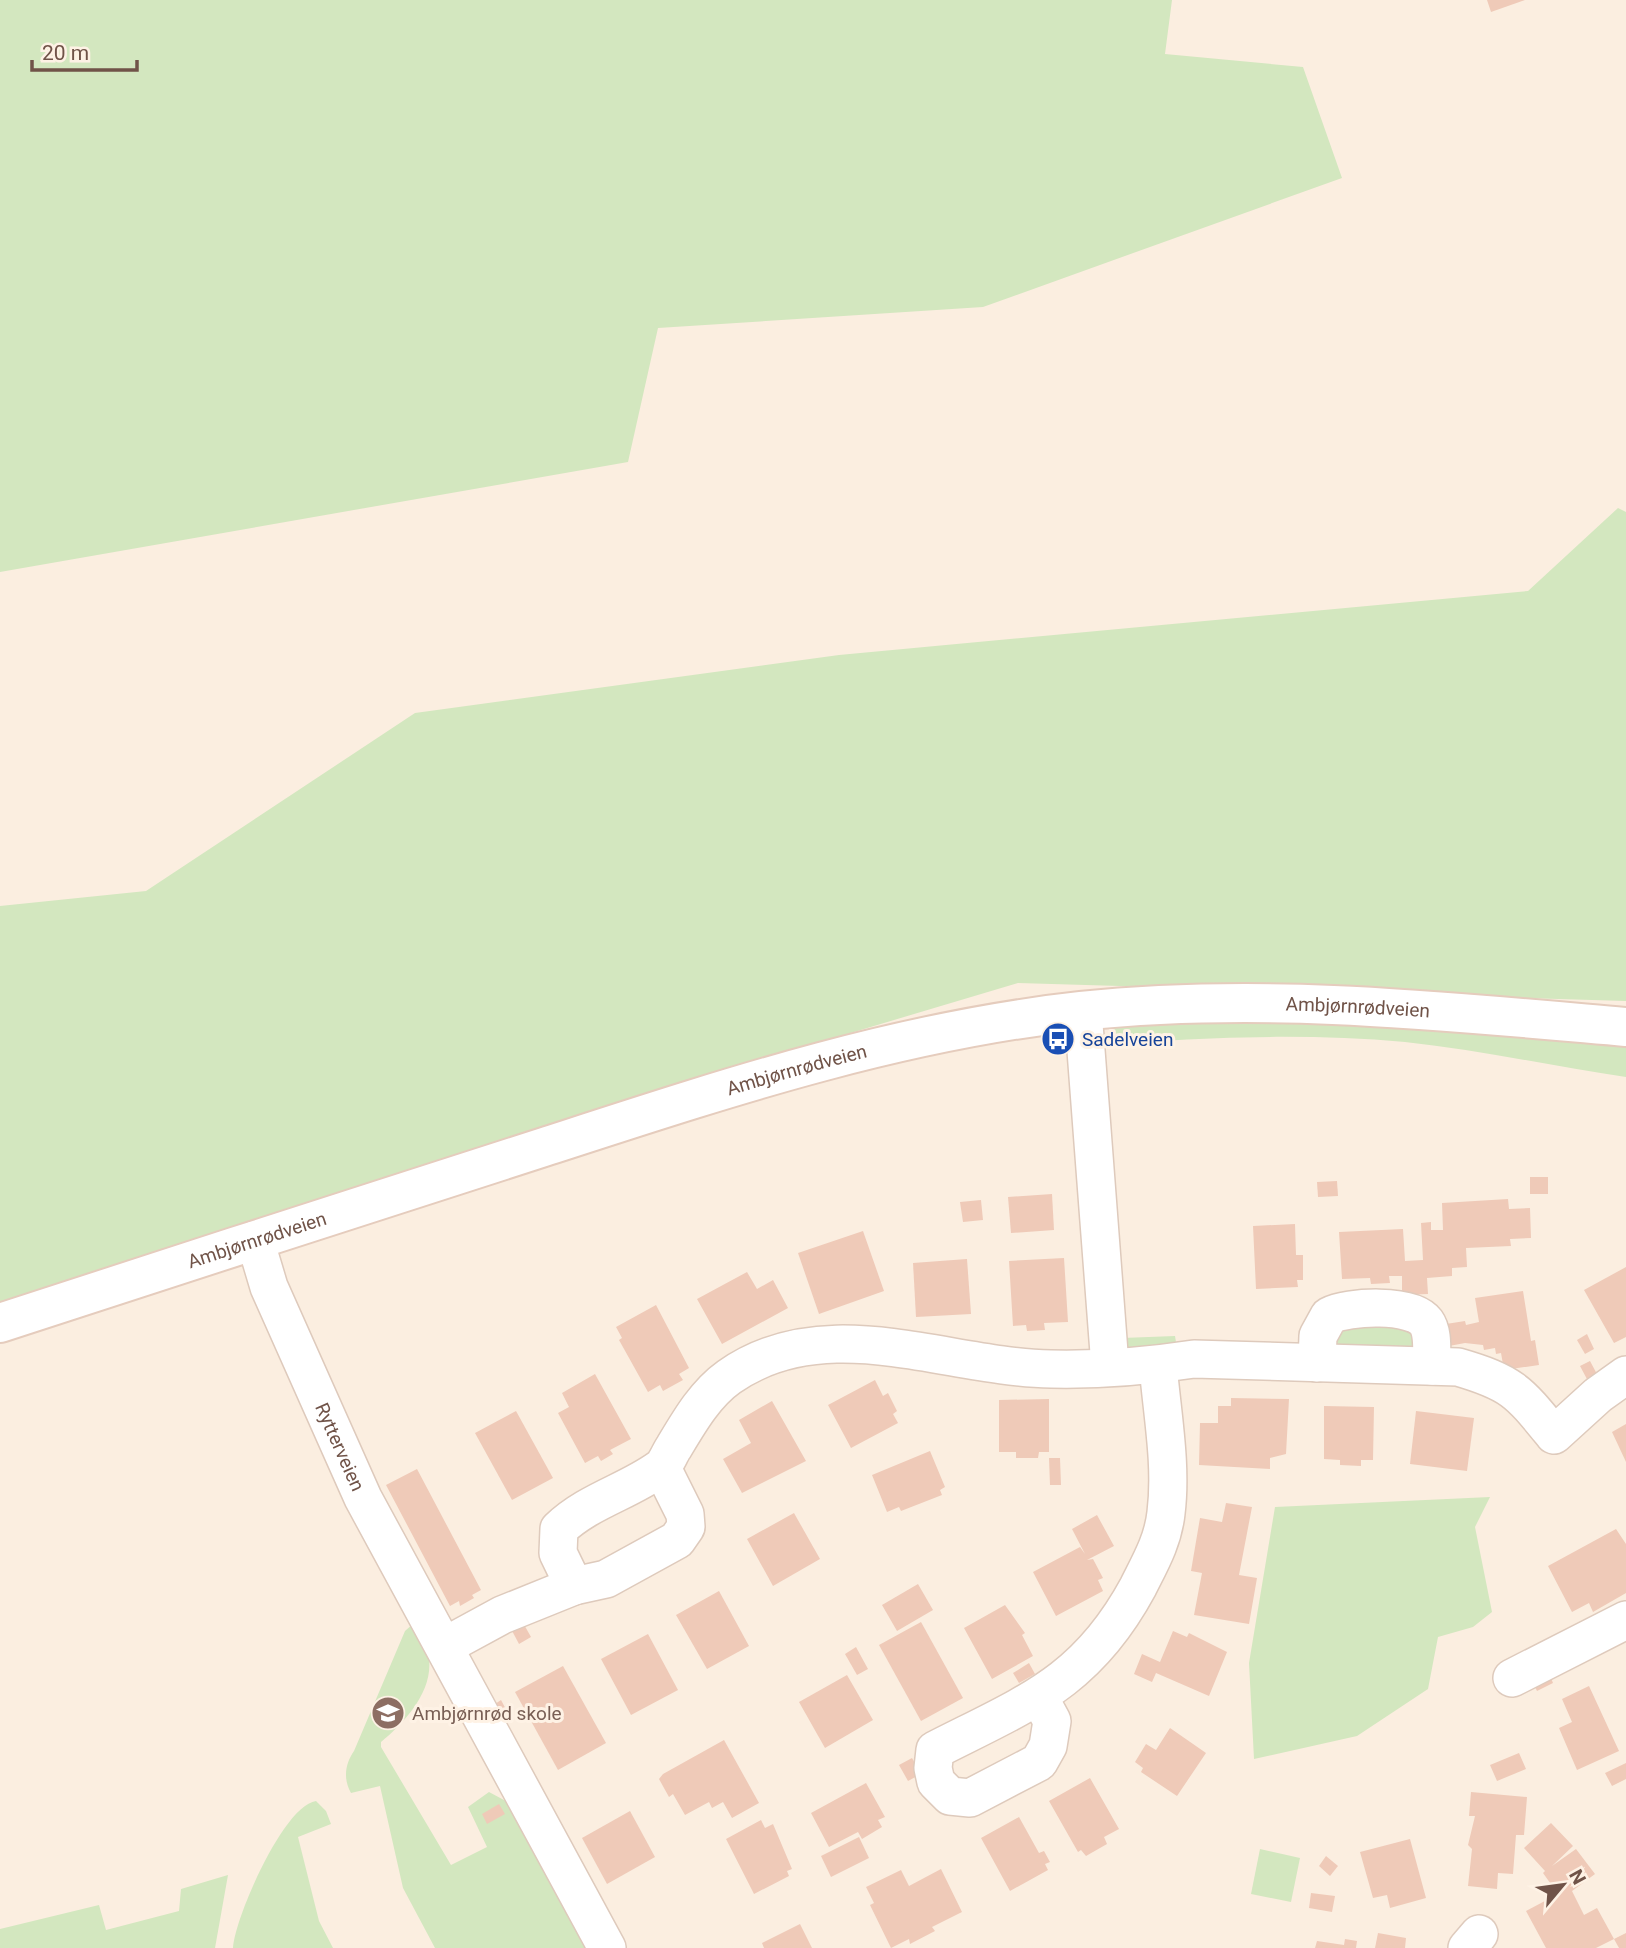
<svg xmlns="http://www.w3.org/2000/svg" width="1626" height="1948" font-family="Roboto,sans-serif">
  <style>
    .green { fill: #d3e7bf }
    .building { fill: #efcab8 }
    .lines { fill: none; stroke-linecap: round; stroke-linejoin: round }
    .street-casing { stroke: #decabc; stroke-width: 40 }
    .secondary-casing { stroke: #e5ccbd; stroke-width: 42 }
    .street { stroke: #fff; stroke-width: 37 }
    .secondary { stroke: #fff; stroke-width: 38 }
    .labels { text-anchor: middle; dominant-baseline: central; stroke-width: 6; stroke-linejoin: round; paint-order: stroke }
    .street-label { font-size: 19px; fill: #705348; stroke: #fef2e5 }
    .transit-label { font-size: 19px; fill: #164399; stroke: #fef2e5; text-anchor: start }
    .education-label { font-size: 19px; fill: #785e54; stroke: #fef2e5; text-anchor: start }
  </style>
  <rect width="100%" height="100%" fill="#fbeee0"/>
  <g class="green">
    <path d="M 0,0 L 1172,0 L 1165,54 L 1303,67 L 1342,178 L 983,307 L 658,328 L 628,462 L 0,572 Z"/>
    <path d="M 1618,508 L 1626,512 L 1626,1001 L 1018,983 L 589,1111 L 0,1307 L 0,906 L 146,891 L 415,713 L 839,655 L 1528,591 Z"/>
    <path d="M 1204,1021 L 1361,1023 L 1626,1046 L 1626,1077 C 1553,1066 1479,1050 1405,1042 C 1304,1033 1203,1037 1102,1045 L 1101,1043 L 1112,1028 Z"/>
    <path d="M 1335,1325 L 1413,1325 L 1417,1351 L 1339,1357 L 1330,1330 Z"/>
    <path d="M 1175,1336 L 1177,1348 L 1121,1349 L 1122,1338 Z"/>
    <path d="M 1490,1497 L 1475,1527 L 1492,1612 L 1473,1627 L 1438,1637 L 1428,1689 L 1357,1736 L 1254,1759 L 1249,1663 L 1275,1507 Z"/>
    <path d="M 414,1623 C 419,1634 428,1647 429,1659 C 433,1692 404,1723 381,1742 L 381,1747 L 451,1865 L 487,1847 L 468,1807 L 489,1792 L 519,1808 L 594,1948 L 435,1948 L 403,1888 L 380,1786 L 351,1793 C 343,1779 345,1764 354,1751 L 405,1631 Z"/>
    <path d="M 316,1801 L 326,1811 L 331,1824 L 298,1837 L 319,1921 L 333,1948 L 233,1948 C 235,1917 284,1805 316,1801 Z"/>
    <path d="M 1260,1849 L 1300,1858 L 1291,1902 L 1251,1894 Z"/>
    <path d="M 228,1875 L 215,1948 L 0,1948 L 0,1929 L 99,1905 L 106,1930 L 179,1911 L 181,1889 Z"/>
  </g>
  <g class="building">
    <path d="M 1487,0 L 1525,0 L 1491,12 Z"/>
    <rect x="1530" y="1177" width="18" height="17"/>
    <path d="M 1337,1181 L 1338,1196 L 1318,1197 L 1317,1182 Z"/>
    <path d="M 1052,1194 L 1054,1230 L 1011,1233 L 1008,1197 Z"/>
    <path d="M 1508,1199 L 1509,1209 L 1530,1208 L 1531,1238 L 1510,1239 L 1511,1246 L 1466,1248 L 1467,1267 L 1452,1268 L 1452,1276 L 1427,1278 L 1428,1294 L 1402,1295 L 1402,1276 L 1389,1276 L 1390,1283 L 1371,1284 L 1370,1278 L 1342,1279 L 1339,1232 L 1403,1229 L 1405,1261 L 1423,1260 L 1421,1223 L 1431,1222 L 1431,1230 L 1443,1230 L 1442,1203 Z"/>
    <path d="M 981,1200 L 983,1220 L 963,1222 L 960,1202 Z"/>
    <path d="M 1295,1224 L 1296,1255 L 1303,1255 L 1303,1280 L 1297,1280 L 1298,1287 L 1256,1289 L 1253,1226 Z"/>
    <path d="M 863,1231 L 884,1291 L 819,1314 L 798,1253 Z"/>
    <path d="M 1064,1258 L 1068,1322 L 1044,1323 L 1045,1330 L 1027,1331 L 1026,1325 L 1013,1326 L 1009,1261 Z"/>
    <path d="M 967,1259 L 971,1314 L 916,1317 L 913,1263 Z"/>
    <path d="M 1626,1267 L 1626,1337 L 1614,1343 L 1584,1290 Z"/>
    <path d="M 747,1272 L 757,1289 L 773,1280 L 788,1308 L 722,1344 L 697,1299 Z"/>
    <path d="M 1523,1291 L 1531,1341 L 1535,1340 L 1539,1365 L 1504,1370 L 1501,1353 L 1496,1354 L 1495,1348 L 1484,1350 L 1483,1345 L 1465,1343 L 1449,1346 L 1446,1324 L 1465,1321 L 1466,1325 L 1479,1322 L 1475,1298 Z"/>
    <path d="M 656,1305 L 689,1368 L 679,1374 L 683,1380 L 663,1391 L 660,1385 L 648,1392 L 619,1340 L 622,1338 L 616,1327 Z"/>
    <path d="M 1587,1334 L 1594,1349 L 1585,1354 L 1577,1340 Z"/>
    <path d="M 1590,1361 L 1598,1376 L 1588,1381 L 1580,1366 Z"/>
    <path d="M 595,1374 L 631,1439 L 610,1450 L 613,1454 L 601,1461 L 598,1456 L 585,1463 L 558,1413 L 569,1407 L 562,1393 Z"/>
    <path d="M 875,1380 L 883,1396 L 888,1393 L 897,1411 L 893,1414 L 898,1423 L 851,1448 L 828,1405 Z"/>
    <path d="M 1231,1398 L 1289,1399 L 1286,1454 L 1270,1458 L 1270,1469 L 1199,1465 L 1200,1423 L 1218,1423 L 1218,1406 L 1231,1406 Z"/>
    <path d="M 1049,1399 L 1049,1452 L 1039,1452 L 1038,1458 L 1016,1458 L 1016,1452 L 999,1452 L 999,1400 Z"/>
    <path d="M 772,1401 L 806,1461 L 742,1493 L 723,1459 L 751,1443 L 739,1420 Z"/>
    <path d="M 1324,1406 L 1374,1407 L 1373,1460 L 1361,1460 L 1361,1466 L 1340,1465 L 1340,1460 L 1324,1459 Z"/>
    <path d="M 516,1411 L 553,1478 L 512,1500 L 475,1433 Z"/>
    <path d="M 1416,1411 L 1474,1418 L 1467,1471 L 1410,1464 Z"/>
    <path d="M 1626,1424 L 1626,1462 L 1612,1432 Z"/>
    <path d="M 930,1451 L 945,1487 L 940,1490 L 942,1495 L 901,1511 L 899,1507 L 887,1512 L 872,1475 Z"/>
    <path d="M 1049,1458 L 1060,1458 L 1061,1485 L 1050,1485 Z"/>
    <path d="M 417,1469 L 481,1590 L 472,1595 L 474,1598 L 460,1606 L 459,1601 L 450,1606 L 386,1485 Z"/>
    <path d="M 1226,1503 L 1252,1507 L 1239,1575 L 1257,1578 L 1249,1624 L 1194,1615 L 1202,1573 L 1191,1571 L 1200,1518 L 1222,1522 Z"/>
    <path d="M 794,1513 L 820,1559 L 773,1586 L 747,1539 Z"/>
    <path d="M 1097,1515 L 1114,1546 L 1087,1560 L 1093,1559 L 1103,1578 L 1098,1580 L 1103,1591 L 1056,1616 L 1033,1572 L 1080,1547 L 1085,1554 L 1072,1529 Z"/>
    <path d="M 1616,1529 L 1626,1544 L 1626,1593 L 1593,1612 L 1589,1603 L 1572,1612 L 1548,1566 Z"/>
    <path d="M 918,1584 L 933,1610 L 897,1631 L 882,1605 Z"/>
    <path d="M 719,1591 L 749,1646 L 707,1669 L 676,1615 Z"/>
    <path d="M 1005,1605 L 1025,1633 L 1022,1635 L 1033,1656 L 992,1679 L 964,1628 Z"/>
    <path d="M 522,1621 L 531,1637 L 519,1644 L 510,1627 Z"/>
    <path d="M 921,1622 L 963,1698 L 921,1721 L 879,1645 Z"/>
    <path d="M 1173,1631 L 1187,1637 L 1189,1633 L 1227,1652 L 1209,1696 L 1156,1673 L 1152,1682 L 1134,1674 L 1142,1654 L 1160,1662 Z"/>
    <path d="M 648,1634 L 678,1690 L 631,1715 L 601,1659 Z"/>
    <path d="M 856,1647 L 868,1669 L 857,1675 L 845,1654 Z"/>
    <path d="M 1029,1663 L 1035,1674 L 1019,1683 L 1013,1673 Z"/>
    <path d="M 563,1666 L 606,1743 L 558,1770 L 515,1692 Z"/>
    <path d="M 1548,1671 L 1553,1683 L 1537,1691 L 1531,1679 Z"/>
    <path d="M 847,1675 L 873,1720 L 825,1748 L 799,1702 Z"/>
    <path d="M 1589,1686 L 1619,1751 L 1577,1770 L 1559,1728 L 1572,1722 L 1562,1699 Z"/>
    <path d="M 501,1700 L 509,1715 L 503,1718 L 495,1704 Z"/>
    <path d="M 1170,1728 L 1206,1753 L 1177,1796 L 1141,1772 L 1143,1768 L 1135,1762 L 1146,1744 L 1156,1750 Z"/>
    <path d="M 724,1740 L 759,1803 L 732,1818 L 723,1802 L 712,1808 L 709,1802 L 685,1815 L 673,1794 L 669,1797 L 659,1779 L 663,1774 Z"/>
    <path d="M 1519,1753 L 1526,1769 L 1497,1781 L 1490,1765 Z"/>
    <path d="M 912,1758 L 921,1774 L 908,1781 L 899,1765 Z"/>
    <path d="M 1626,1763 L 1626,1779 L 1612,1786 L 1605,1773 Z"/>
    <path d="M 1090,1778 L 1119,1829 L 1104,1837 L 1107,1844 L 1086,1856 L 1081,1850 L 1078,1852 L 1049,1801 Z"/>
    <path d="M 866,1783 L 885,1817 L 878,1820 L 882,1827 L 862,1839 L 858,1832 L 829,1847 L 811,1813 Z"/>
    <path d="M 1471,1792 L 1527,1797 L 1524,1835 L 1516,1835 L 1513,1874 L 1498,1873 L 1497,1889 L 1468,1886 L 1472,1849 L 1468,1845 L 1475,1816 L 1469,1816 Z"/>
    <path d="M 499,1804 L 505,1814 L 487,1824 L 482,1814 Z"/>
    <path d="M 630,1811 L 655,1857 L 607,1884 L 582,1838 Z"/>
    <path d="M 1019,1817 L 1039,1853 L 1044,1851 L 1050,1862 L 1045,1864 L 1048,1870 L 1010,1891 L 981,1838 Z"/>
    <path d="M 761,1820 L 765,1828 L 773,1824 L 792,1869 L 787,1871 L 789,1876 L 754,1894 L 726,1839 Z"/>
    <path d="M 1551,1823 L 1573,1846 L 1552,1866 L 1576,1849 L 1595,1874 L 1572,1891 L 1584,1915 L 1597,1908 L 1614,1939 L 1596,1948 L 1546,1948 L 1526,1911 L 1558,1894 L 1543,1873 L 1545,1871 L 1524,1848 Z"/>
    <path d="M 859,1837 L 869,1858 L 831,1877 L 821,1856 Z"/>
    <path d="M 1410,1839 L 1426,1898 L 1390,1908 L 1387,1895 L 1373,1898 L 1360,1852 Z"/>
    <path d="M 1326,1856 L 1338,1866 L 1330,1876 L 1319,1866 Z"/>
    <path d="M 941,1869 L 962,1912 L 932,1927 L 935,1931 L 910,1944 L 909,1939 L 891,1948 L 870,1905 L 874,1903 L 866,1887 L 901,1870 L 909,1886 Z"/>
    <path d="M 1311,1893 L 1335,1896 L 1332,1912 L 1309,1908 Z"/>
    <path d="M 800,1924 L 812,1948 L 764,1948 L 762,1943 Z"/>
    <path d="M 1378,1933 L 1406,1938 L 1405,1948 L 1375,1948 Z"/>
    <path d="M 1626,1933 L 1626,1948 L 1619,1948 L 1614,1939 Z"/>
    <path d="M 1345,1939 L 1357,1941 L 1356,1948 L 1315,1948 L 1317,1941 L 1344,1945 Z"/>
  </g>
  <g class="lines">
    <defs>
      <g id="street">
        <path d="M 1083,1011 L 1110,1366"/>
        <path id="s1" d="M 255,1240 L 269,1287 L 363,1498 L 607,1948"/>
        <path d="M 1317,1363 L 1318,1336 L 1329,1316 C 1348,1306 1412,1303 1426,1322 C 1434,1333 1431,1352 1432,1366"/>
        <path d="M 574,1586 L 558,1553 L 559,1529 C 588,1501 627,1492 659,1469 C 666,1465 669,1454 674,1447 C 689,1422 705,1394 729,1377 C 826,1309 945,1367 1051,1369 C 1098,1370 1148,1366 1194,1359 L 1458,1367 C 1513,1383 1519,1392 1554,1435 L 1598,1395 L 1626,1375"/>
        <path d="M 445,1646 L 502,1615 L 574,1586 L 606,1579 L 677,1540 L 686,1527 L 685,1514 L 662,1468"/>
        <path d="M 1512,1678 L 1626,1620"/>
        <path d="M 1039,1697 L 1052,1721 L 1048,1746 L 1039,1762 L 970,1798 L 950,1796 L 936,1782 L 933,1768 L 935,1750 C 1027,1703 1086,1683 1138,1587 C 1150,1563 1163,1541 1166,1513 C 1172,1465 1162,1413 1158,1365"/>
        <path d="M 1467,1948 L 1479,1934"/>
      </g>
      <g id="secondary">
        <path id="s2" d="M 0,1323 C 181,1264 363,1205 544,1147 C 720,1090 896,1031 1081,1011 C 1263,992 1444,1011 1626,1027"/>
      </g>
    </defs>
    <use href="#street" class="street-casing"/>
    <use href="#secondary" class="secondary-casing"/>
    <use href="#street" class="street"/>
    <use href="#secondary" class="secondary"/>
  </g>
  <defs>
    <symbol id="bus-disc" viewBox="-11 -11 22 22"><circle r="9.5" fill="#1a4fb4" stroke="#fef2e5"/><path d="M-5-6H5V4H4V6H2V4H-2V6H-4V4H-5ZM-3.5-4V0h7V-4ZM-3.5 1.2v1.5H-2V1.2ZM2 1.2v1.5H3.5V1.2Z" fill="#fff"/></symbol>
    <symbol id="school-disc" viewBox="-11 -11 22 22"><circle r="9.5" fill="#8d6e63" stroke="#fef2e5"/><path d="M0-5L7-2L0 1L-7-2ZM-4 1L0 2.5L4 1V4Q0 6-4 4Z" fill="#fff"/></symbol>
  </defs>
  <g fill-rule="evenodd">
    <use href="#bus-disc" x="1039" y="1020" width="38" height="38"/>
    <use href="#school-disc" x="369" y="1694" width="38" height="38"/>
  </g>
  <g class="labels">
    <g class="street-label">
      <text stroke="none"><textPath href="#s2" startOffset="1404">Ambjørnrødveien</textPath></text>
      <text stroke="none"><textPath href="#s2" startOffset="836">Ambjørnrødveien</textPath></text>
      <text stroke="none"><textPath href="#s2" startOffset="270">Ambjørnrødveien</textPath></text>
      <text stroke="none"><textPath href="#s1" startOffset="224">Rytterveien</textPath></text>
    </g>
    <g class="transit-label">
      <text x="1082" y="1039">Sadelveien</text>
    </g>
    <g class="education-label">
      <text x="412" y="1713">Ambjørnrød skole</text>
    </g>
  </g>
  <g transform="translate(1563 1885) rotate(61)" stroke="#fef2e5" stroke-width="5" paint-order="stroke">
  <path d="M0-5L12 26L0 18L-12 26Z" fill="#705348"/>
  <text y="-10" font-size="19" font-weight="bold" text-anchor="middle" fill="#705348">N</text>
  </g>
  <path d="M32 60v10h105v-10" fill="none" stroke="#705348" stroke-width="3.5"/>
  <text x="42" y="60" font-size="21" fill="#705348" stroke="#fef2e5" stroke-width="5" paint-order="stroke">20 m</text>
</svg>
